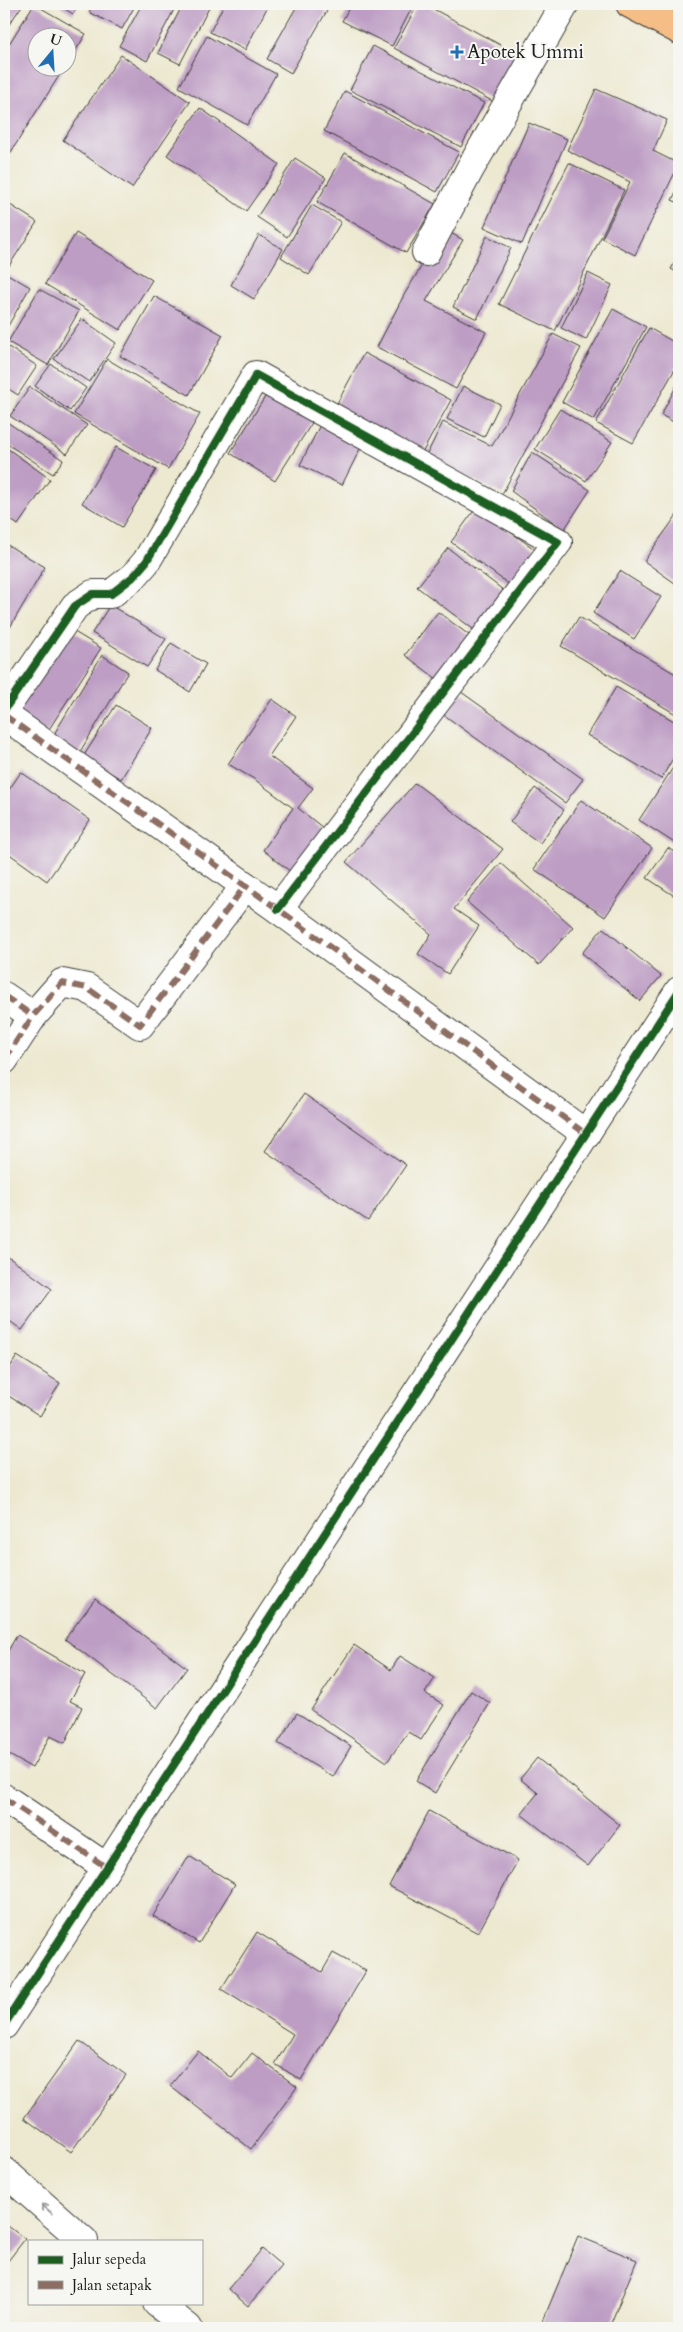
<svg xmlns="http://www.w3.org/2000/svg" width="683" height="2332" font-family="Cardo,serif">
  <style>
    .building { fill: #bd9dc4 }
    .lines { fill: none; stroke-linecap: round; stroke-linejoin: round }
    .minor-casing { stroke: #3b3b37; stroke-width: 30 }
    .major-casing { stroke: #3b3b37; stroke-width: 30 }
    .minor { stroke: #fff; stroke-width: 28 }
    .major { stroke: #f6be87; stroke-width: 28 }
    .quiet { stroke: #8d6e63; stroke-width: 6; stroke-dasharray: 12 6; stroke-linecap: butt }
    .cycleway-casing { stroke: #f6f6f2; stroke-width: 11 }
    .cycleway { stroke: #1b5e20; stroke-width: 8 }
    .oneway { stroke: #999 }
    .poi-dot { fill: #1f6fb2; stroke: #f6f6f2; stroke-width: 2 }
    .labels { text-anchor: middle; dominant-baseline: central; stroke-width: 4; stroke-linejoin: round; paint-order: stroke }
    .poi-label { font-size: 19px; fill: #1c1c1c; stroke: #f6f6f2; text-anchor: start }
  </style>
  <rect width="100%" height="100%" fill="#f6f6f2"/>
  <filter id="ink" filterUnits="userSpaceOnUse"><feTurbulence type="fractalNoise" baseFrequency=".02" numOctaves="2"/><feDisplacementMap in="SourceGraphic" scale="10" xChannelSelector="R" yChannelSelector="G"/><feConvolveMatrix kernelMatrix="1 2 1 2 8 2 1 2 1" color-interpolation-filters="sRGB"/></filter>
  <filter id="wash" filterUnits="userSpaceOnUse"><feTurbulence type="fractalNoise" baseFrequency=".0096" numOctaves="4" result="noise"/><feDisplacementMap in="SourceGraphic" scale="20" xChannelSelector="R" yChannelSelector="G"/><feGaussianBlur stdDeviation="1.12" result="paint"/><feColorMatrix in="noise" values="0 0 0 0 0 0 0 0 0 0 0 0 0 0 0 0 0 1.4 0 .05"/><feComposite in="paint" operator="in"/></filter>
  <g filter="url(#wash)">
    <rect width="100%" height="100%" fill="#ede9d1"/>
    <g id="blocks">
      <g class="building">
        <path d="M 4,4 L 23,4 L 4,32 Z"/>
        <path d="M 34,4 L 86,34 L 68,63 L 68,38 L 38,38 L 38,68 L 64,68 L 4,163 L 4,52 Z"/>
        <path d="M 57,4 L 79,4 L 73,14 Z"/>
        <path d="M 94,4 L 136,4 L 122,29 L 89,12 Z"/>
        <path d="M 142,4 L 177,4 L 147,61 L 119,46 Z"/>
        <path d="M 183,4 L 211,4 L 180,64 L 158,53 Z"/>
        <path d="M 224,4 L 269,4 L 245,50 L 210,32 Z"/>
        <path d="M 298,4 L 319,4 L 328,9 L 291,73 L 267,59 Z"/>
        <path d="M 351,4 L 414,4 L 392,46 L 342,21 Z"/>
        <path d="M 418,4 L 424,4 L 519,55 L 494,102 L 394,48 Z"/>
        <path d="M 207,36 L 276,74 L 247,125 L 179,87 Z"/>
        <path d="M 373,46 L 484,103 L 461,147 L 350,90 Z"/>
        <path d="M 121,55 L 190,102 L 132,188 L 63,140 Z"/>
        <path d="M 596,89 L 667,120 L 653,151 L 679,164 L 635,255 L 602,238 L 630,182 L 567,150 Z"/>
        <path d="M 345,91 L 459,152 L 437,192 L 324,131 Z"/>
        <path d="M 200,108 L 279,164 L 246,211 L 167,155 Z"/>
        <path d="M 529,123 L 567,139 L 522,244 L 484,227 Z"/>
        <path d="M 345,153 L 435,204 L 406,253 L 317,202 Z"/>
        <path d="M 295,158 L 326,178 L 287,237 L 257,217 Z"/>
        <path d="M 569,163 L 624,190 L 555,331 L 499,304 Z"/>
        <path d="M 679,186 L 679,203 L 672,200 Z"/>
        <path d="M 4,201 L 37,222 L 7,269 L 4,267 Z"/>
        <path d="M 312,205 L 341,222 L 309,275 L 281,257 Z"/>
        <path d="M 444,229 L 463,240 L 426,301 L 486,332 L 456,389 L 377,347 L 404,295 Z"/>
        <path d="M 76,233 L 152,280 L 120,330 L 45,284 Z"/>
        <path d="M 259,235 L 283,249 L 254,299 L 231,285 Z"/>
        <path d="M 487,236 L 511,248 L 477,319 L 453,307 Z"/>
        <path d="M 679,255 L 679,273 L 671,269 Z"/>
        <path d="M 4,272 L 30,287 L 4,333 Z"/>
        <path d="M 588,273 L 612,285 L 586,340 L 561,328 Z"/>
        <path d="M 39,289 L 79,311 L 48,365 L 8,342 Z"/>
        <path d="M 154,296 L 223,335 L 189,395 L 120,356 Z"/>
        <path d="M 613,309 L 646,327 L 594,420 L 562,402 Z"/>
        <path d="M 82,319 L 116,343 L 89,382 L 54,359 Z"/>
        <path d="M 649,328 L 679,345 L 679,362 L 633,443 L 596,423 Z"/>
        <path d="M 553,334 L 581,348 L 502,494 L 426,456 L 443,422 L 492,446 Z"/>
        <path d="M 4,344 L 37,366 L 18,395 L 4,386 Z"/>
        <path d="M 364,353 L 451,400 L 421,455 L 334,409 Z"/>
        <path d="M 107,359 L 200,414 L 168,469 L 74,414 Z"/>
        <path d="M 51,364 L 86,388 L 70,411 L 35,386 Z"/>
        <path d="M 679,381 L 679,425 L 661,415 Z"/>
        <path d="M 463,386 L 500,404 L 484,437 L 447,419 Z"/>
        <path d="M 30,387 L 87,425 L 67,454 L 10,416 Z"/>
        <path d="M 270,389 L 315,418 L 275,481 L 230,453 Z"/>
        <path d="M 560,409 L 612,442 L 586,481 L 535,449 Z"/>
        <path d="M 7,422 L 63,460 L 53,474 L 4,442 L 4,427 Z"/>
        <path d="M 320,425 L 362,445 L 342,485 L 300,465 Z"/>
        <path d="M 4,446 L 50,479 L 18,525 L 4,515 Z"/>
        <path d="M 116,447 L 156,470 L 122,527 L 82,503 Z"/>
        <path d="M 532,452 L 590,490 L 564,530 L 511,491 Z"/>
        <path d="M 476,508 L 536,550 L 510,585 L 451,542 Z"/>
        <path d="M 679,512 L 679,586 L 644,561 Z"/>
        <path d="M 4,543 L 45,567 L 5,636 L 4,635 Z"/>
        <path d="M 448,548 L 507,593 L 477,632 L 417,587 Z"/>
        <path d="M 620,571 L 661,597 L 634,639 L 593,613 Z"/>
        <path d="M 110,605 L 166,639 L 147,667 L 92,633 Z"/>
        <path d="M 438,612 L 469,635 L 437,679 L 405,655 Z"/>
        <path d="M 579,617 L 679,676 L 679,716 L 561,646 Z"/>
        <path d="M 66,627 L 101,648 L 46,734 L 12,713 Z"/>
        <path d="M 171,643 L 206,664 L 190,692 L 155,670 Z"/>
        <path d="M 102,655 L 128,672 L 78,755 L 51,739 Z"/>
        <path d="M 616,687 L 679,724 L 679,748 L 661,779 L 587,735 Z"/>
        <path d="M 457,689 L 583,779 L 565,803 L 440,712 Z"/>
        <path d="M 272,699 L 296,716 L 269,756 L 313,788 L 298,808 L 328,832 L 296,876 L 263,850 L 293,808 L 254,779 L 228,764 Z"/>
        <path d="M 116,705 L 152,728 L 121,779 L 83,757 Z"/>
        <path d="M 676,763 L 679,765 L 679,846 L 639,820 Z"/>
        <path d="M 21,772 L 90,820 L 47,881 L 4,850 L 4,797 Z"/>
        <path d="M 415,783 L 503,849 L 454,909 L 479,926 L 448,974 L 418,954 L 431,934 L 346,862 Z"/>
        <path d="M 535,788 L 564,810 L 540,843 L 510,822 Z"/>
        <path d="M 581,800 L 652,848 L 605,917 L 534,869 Z"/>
        <path d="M 668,848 L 679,855 L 679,899 L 647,878 Z"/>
        <path d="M 501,863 L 573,927 L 539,965 L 467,902 Z"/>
        <path d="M 603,928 L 661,976 L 640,1001 L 582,953 Z"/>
        <path d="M 304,1094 L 406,1165 L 368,1221 L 265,1151 Z"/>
        <path d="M 4,1254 L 52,1289 L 22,1330 L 4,1317 Z"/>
        <path d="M 17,1356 L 60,1383 L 40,1416 L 4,1393 L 4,1377 Z"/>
        <path d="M 95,1599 L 187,1668 L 157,1708 L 65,1639 Z"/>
        <path d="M 17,1635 L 85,1674 L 70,1701 L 82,1707 L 65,1743 L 50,1736 L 32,1768 L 4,1752 L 4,1658 Z"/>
        <path d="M 354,1645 L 391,1670 L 400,1656 L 435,1678 L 425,1693 L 444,1705 L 421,1740 L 408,1732 L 387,1762 L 311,1710 Z"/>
        <path d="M 471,1691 L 490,1703 L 435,1793 L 416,1781 Z"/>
        <path d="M 297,1713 L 351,1746 L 333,1777 L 278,1743 Z"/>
        <path d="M 537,1758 L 620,1825 L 588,1866 L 521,1814 L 538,1793 L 520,1779 Z"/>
        <path d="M 429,1811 L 518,1860 L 478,1933 L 389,1886 Z"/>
        <path d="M 189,1856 L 235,1884 L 199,1943 L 153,1916 Z"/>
        <path d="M 257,1932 L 322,1972 L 333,1953 L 366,1971 L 301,2080 L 275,2064 L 293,2034 L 221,1989 Z"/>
        <path d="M 79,2041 L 126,2075 L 71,2152 L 24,2118 Z"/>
        <path d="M 198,2051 L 232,2078 L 252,2053 L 297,2087 L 251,2149 L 170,2086 Z"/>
        <path d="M 4,2223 L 25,2239 L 4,2266 Z"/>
        <path d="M 578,2236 L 637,2260 L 609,2328 L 540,2328 Z"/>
        <path d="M 262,2249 L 282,2266 L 248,2306 L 228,2289 Z"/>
      </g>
    </g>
  </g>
  <g filter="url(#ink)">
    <use href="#blocks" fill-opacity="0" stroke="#3b3b37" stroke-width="1"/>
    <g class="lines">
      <defs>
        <g id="minor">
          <path d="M 426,252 L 470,169 L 565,4"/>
          <path d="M 4,710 L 75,606 L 93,594 L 111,594 L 133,577 L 146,562 L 256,375 L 558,542 L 278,909"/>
          <path d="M 4,715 L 278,909 L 586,1134"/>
          <path d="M 4,996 L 33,1016"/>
          <path d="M 4,1060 L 33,1016 L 62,983 L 87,988 L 140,1025 L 245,886"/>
          <path d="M 4,1798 L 106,1867"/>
          <path d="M 4,2025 L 679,991"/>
          <path d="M 4,2171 L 84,2241"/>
          <path d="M 157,2303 L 188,2328"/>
        </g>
        <path id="major" d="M 630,4 L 679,30"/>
      </defs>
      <use href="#minor" class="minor-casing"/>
      <use href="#major" class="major-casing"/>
      <use href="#minor" class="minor"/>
      <use href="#major" class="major"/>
      <g class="quiet">
        <path d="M 4,715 L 278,909 L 586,1134"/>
        <path d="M 4,996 L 33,1016"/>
        <path d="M 4,1060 L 33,1016 L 62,983 L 87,988 L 140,1025 L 245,886"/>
        <path d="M 4,1798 L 106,1867"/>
      </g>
      <defs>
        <g id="cycleway">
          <path d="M 4,710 L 75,606 L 93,594 L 111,594 L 133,577 L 146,562 L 256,375 L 558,542 L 278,909"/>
          <path d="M 4,2025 L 679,991"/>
        </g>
      </defs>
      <use href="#cycleway" class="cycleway-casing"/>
      <use href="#cycleway" class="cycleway"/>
    </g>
    <defs><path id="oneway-shaft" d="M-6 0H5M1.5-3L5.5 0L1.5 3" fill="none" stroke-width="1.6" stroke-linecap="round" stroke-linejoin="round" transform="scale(1.25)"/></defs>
    <use class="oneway" href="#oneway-shaft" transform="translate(47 2209) rotate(-139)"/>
  </g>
  <path class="poi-dot" d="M454.5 44.5h5v5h5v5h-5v5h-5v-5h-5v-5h5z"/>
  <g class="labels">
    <g class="poi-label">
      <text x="467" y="52">Apotek Ummi</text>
    </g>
  </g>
  <rect width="683" height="2332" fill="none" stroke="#f6f6f2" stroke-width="20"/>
  <rect x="28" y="2240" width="175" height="65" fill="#f6f6f2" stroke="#9f9f9c"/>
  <rect x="38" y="2256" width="25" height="8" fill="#1b5e20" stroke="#9f9f9c"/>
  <text x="72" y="2264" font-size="15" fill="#1c1c1c">Jalur sepeda</text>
  <rect x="38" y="2281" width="25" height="8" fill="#8d6e63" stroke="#9f9f9c"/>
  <text x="72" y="2290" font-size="15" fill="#1c1c1c">Jalan setapak</text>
  <g transform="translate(52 52) rotate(18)"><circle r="24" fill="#f6f6f2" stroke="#9f9f9c"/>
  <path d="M0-4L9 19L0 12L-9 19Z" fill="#1f6fb2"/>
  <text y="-8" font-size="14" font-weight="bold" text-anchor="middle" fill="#1c1c1c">U</text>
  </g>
</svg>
